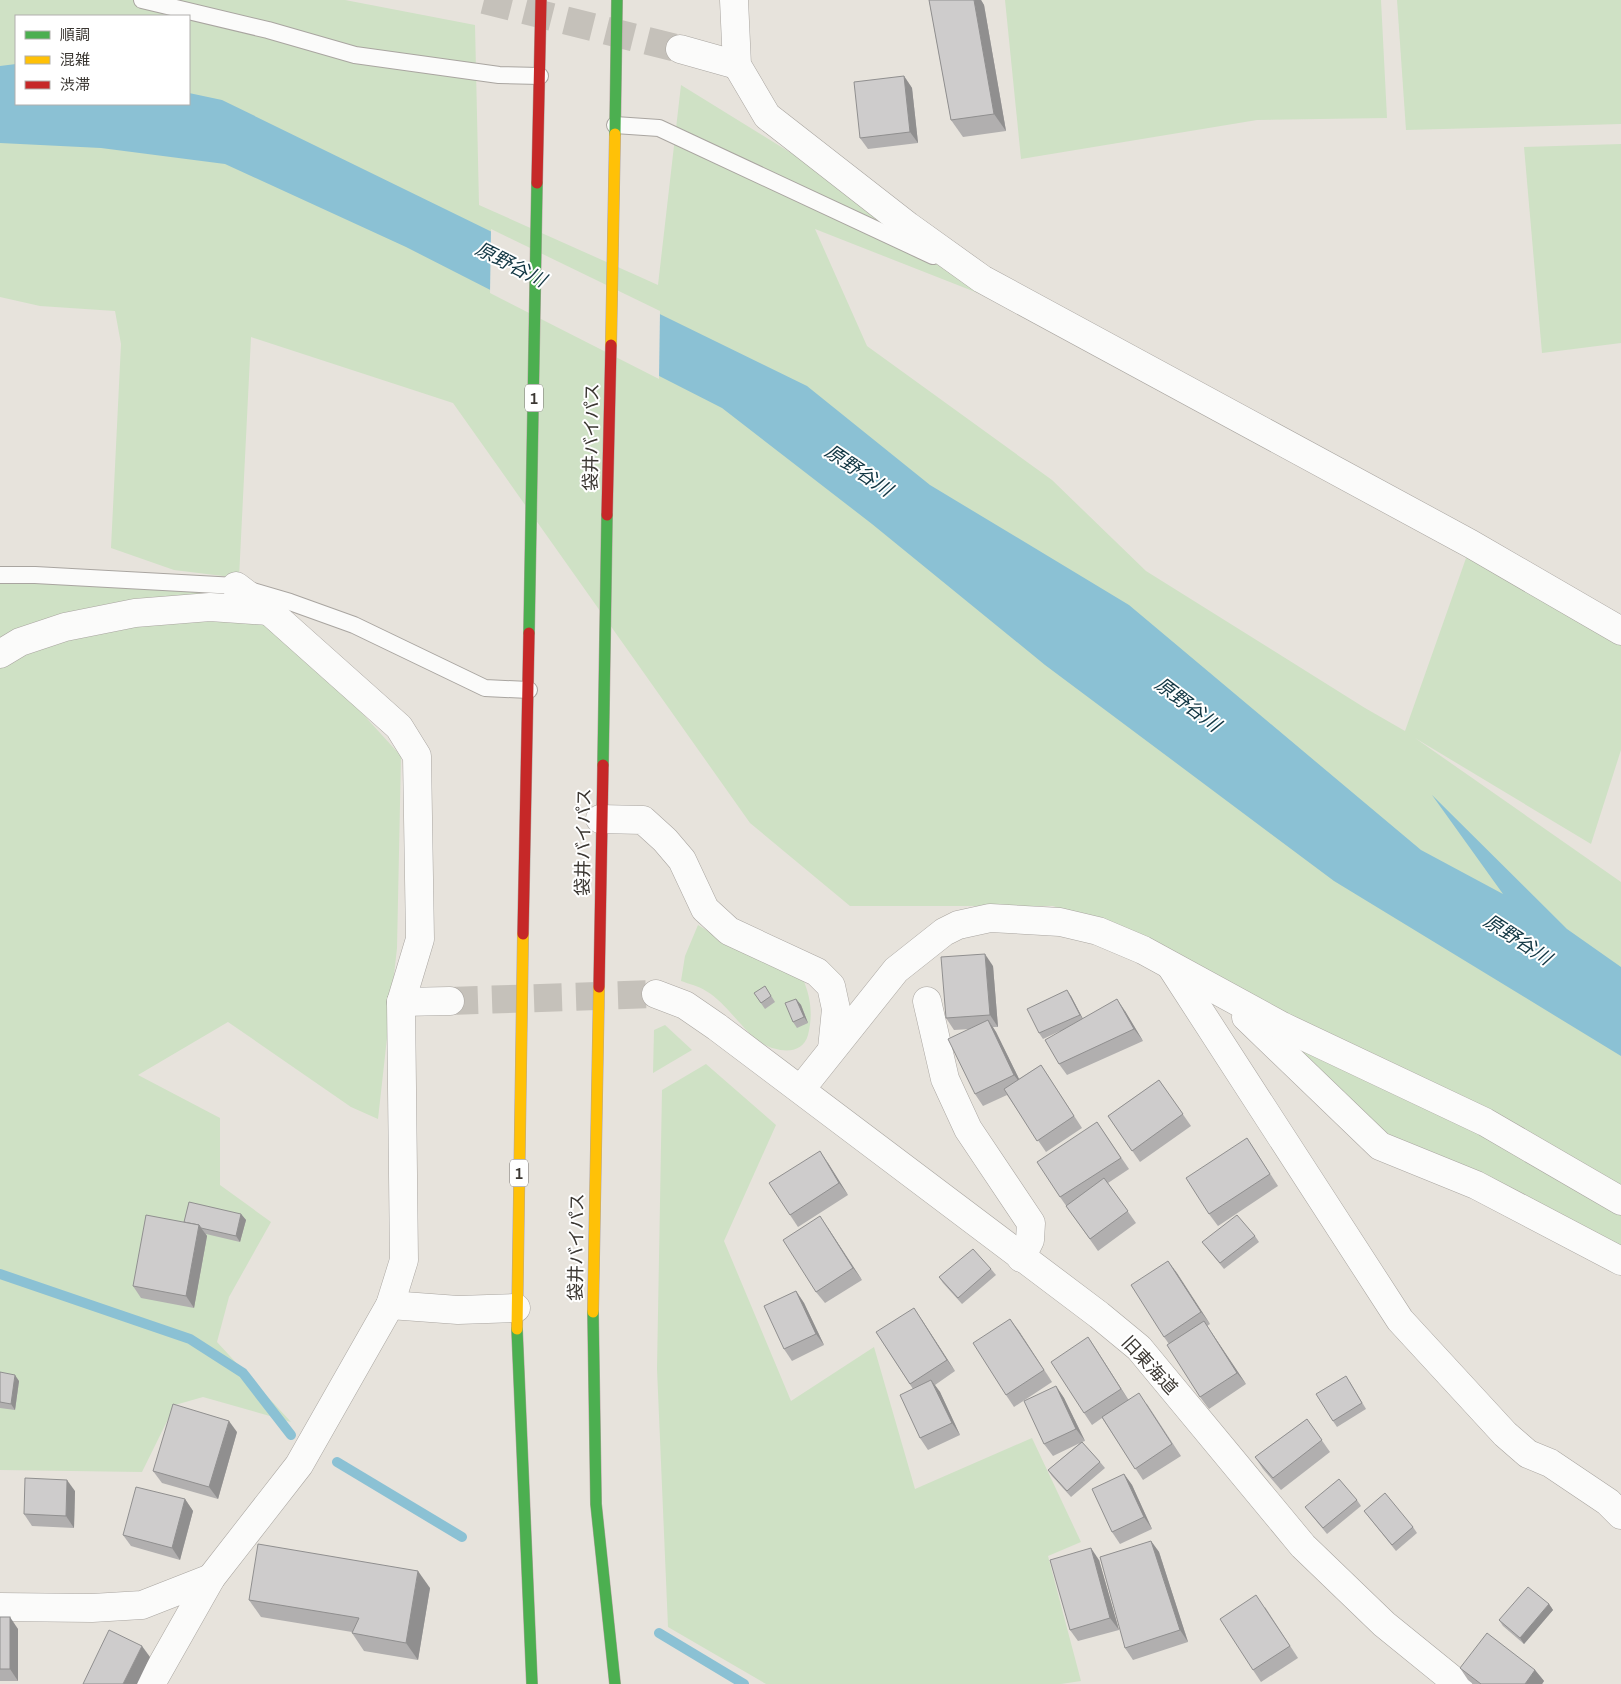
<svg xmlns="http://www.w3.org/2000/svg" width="1621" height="1684" font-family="'Archivo Narrow','Noto Sans JP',sans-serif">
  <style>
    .green { fill: #cfe1c5; fill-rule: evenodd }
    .water { fill: #8bc1d4 }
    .pier { fill: #e7e3dc }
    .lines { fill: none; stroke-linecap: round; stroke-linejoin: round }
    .stream { stroke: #8bc1d4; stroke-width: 10 }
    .street-tunnel { stroke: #c5c1ba; stroke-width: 28; stroke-dasharray: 28 14; stroke-linecap: butt }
    .lane-casing { stroke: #a9a5a0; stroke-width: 18 }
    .street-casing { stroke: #a9a5a0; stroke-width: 29 }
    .fast-casing { stroke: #b1a49e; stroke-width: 12 }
    .slow-casing { stroke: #b1a49e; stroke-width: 12 }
    .jam-casing { stroke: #b1a49e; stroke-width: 12 }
    .lane { stroke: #fbfbfa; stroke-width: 16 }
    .street { stroke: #fbfbfa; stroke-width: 28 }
    .fast { stroke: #4caf50; stroke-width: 11 }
    .slow { stroke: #ffc107; stroke-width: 11 }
    .jam { stroke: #c62828; stroke-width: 11 }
    .wall { fill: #b1afaf }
    .shaded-wall { fill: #908f8f }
    .building { fill: #cecccc; stroke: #908f8f }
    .labels { text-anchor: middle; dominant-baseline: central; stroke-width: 4; stroke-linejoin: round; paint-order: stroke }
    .shield { fill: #fff; stroke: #767370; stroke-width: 1 }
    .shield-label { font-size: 16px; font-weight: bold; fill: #3b3732 }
    .street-label { font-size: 18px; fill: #3b3732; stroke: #fff }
    .water-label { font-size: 19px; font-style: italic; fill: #113643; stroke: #fff }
  </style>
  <rect width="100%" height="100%" fill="#e7e3dc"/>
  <g class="green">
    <path d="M 0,0 L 345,0 L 475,25 L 479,205 L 658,285 L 681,85 L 1087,336 L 815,229 L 867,346 L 1052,480 L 1146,571 L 1365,708 L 1405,731 L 1471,544 L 1621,631 L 1621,750 L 1591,844 L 1415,738 L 1621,882 L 1621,1260 L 1380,1146 L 1253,1024 L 1148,942 L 1053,906 L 850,906 L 750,823 L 453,403 L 251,337 L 239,578 L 174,570 L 111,548 L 121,344 L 115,311 L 40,306 L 0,297 ZM 16,16 L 189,16 L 189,104 L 16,104 Z"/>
    <path d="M 1005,0 L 1381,0 L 1387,118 L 1257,120 L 1021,159 Z"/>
    <path d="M 1397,0 L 1621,0 L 1621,124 L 1406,130 Z"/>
    <path d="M 1621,144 L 1621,343 L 1542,353 L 1524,147 Z"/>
    <path d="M 0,579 L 249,589 L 401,756 L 397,948 L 378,1119 L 351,1107 L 228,1022 L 138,1075 L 220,1118 L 220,1185 L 271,1222 L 229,1297 L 217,1342 L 291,1422 L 203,1397 L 175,1405 L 142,1472 L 0,1470 Z"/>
    <path d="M 698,925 L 728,943 L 803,979 C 811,998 813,1015 808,1035 C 802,1056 778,1052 763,1044 C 745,1034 726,1002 706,991 C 699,986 689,984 681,981 L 685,956 Z"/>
    <path d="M 665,1025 L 692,1050 L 653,1073 L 654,1030 Z"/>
    <path d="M 706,1064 L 776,1125 L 724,1241 L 791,1401 L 874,1347 L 915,1489 L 1032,1438 L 1081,1542 L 1048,1556 L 1081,1681 L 1061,1684 L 766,1684 L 668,1627 L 657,1369 L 662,1090 Z"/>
  </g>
  <path class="water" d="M 16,64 L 16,104 L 189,104 L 189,93 L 222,100 L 807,386 L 930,485 L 1129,605 L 1421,850 L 1503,894 L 1432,795 L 1567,929 L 1621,967 L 1621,1056 L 1334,881 L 1045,665 L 872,524 L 722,408 L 406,247 L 225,164 L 101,148 L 0,143 L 0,66 Z"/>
  <path class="pier" d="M 491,229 L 660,311 L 659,379 L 490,293 Z"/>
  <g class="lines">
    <g class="stream">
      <path d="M 0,1274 L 190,1339 L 243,1373 L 291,1435"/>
      <path d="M 337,1462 L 462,1537"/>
      <path d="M 659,1633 L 744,1684"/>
    </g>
    <g class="street-tunnel">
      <path d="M 484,0 L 680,49"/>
      <path d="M 450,1001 L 656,994"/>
    </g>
    <defs>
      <g id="lane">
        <path d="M 142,0 L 268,30 L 355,55 L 499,75 L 540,76"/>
        <path d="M 615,125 L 659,128 L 933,256"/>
        <path d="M 0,575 L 35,575 L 236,586 L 290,602 L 354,625 L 485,688 L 529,690"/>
      </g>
      <g id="street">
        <path d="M 734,0 L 737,65 L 767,116 L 908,226 L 982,279 L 1471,544 L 1621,631"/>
        <path d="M 680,49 L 737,65"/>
        <path d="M 0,654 L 20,642 L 65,627 L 135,613 L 210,607 L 269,611"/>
        <path d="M 600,819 L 643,820 L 665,840 L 682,860 L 705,909 L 729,931 L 817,972 L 831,986 L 836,1009 L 832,1049"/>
        <path d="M 1172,968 L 1400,1320 L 1505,1434 L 1528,1454 L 1550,1463 L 1608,1502 L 1621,1515"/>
        <path d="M 656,994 L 685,1005 L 717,1027 L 1099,1315 L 1139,1348 L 1303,1546 L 1384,1624 L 1458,1684"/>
        <path d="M 927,1001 L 945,1079 L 968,1129 L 1031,1223 L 1030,1240 L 1021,1258"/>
        <path d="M 401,1002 L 450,1001"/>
        <path d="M 1246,1017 L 1380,1146 L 1476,1185 L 1621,1261"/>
        <path d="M 801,1089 L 896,970 L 944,932 L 958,925 L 990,918 L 1060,922 L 1098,931 L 1143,950 L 1282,1026 L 1485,1122 L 1621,1201"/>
        <path d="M 390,1305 L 458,1310 L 516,1308"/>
        <path d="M 0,1607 L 92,1608 L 142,1605 L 211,1578"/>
        <path d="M 151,1684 L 211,1578 L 299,1465 L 390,1305 L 404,1260 L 401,1002 L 420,939 L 417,756 L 399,727 L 269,611 L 236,586"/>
      </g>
      <g id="fast">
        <path d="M 615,134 L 617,0"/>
        <path d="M 529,633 L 537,183"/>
        <path d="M 603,765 L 607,515"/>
        <path d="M 593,1312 L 596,1504 L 615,1684"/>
        <path d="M 517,1329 L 532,1684"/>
      </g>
      <g id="slow">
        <path d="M 611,345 L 615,134"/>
        <path d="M 593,1312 L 599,987"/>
        <path d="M 517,1329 L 523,934"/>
      </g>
      <g id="jam">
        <path d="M 537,183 L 541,0"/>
        <path d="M 607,515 L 611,345"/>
        <path d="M 523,934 L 529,633"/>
        <path d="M 599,987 L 603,765"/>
      </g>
    </defs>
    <use href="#lane" class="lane-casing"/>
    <use href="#street" class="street-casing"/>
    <use href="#fast" class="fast-casing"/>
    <use href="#slow" class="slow-casing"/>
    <use href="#jam" class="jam-casing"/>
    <use href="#lane" class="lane"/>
    <use href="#street" class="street"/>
    <use href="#fast" class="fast"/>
    <use href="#slow" class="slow"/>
    <use href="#jam" class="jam"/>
  </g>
  <g class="wall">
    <path d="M 929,0 L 981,0 L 984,5 L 1006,131 L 963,137 L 951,120 Z"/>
    <path d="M 904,76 L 912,88 L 918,143 L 868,149 L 860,138 Z"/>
    <path d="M 993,966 L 998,1027 L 993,1027 L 996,1032 L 1019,1079 L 1041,1065 L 1082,1128 L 1046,1152 L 1007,1095 L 983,1106 L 975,1094 L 970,1029 L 954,1030 L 946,1018 Z"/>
    <path d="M 765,986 L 775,1002 L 765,1009 L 754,993 Z"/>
    <path d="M 1071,996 L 1083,1019 L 1125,1011 L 1143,1041 L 1067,1075 L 1059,1064 L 1060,1031 L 1043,1039 L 1039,1033 Z"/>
    <path d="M 796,999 L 801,1005 L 808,1023 L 797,1028 L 793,1022 Z"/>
    <path d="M 1159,1080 L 1191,1126 L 1140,1162 L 1108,1116 Z"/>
    <path d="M 1097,1122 L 1129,1169 L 1108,1183 L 1136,1223 L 1098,1251 L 1060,1197 Z"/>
    <path d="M 1247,1138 L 1278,1186 L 1218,1226 L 1209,1214 Z"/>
    <path d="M 828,1163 L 848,1195 L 798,1227 L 790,1215 Z"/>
    <path d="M 241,1214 L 246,1220 L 240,1242 L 206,1234 L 207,1236 L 194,1308 L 141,1298 L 133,1286 L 184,1222 Z"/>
    <path d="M 828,1228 L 862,1280 L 825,1303 L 816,1292 Z"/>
    <path d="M 1255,1236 L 1259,1242 L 1224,1269 L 1202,1242 Z"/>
    <path d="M 1168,1261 L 1210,1324 L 1207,1326 L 1246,1384 L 1209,1409 L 1200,1397 L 1169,1344 L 1164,1337 Z"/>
    <path d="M 991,1269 L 996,1275 L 962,1304 L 943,1283 L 939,1277 Z"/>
    <path d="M 796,1291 L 804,1303 L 824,1345 L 792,1361 L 784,1349 Z"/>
    <path d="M 1010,1319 L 1052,1382 L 1014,1407 L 1006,1395 Z"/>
    <path d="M 922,1320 L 955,1371 L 935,1385 L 940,1392 L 960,1435 L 928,1450 L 920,1438 L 913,1389 L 876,1332 Z"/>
    <path d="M 1088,1337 L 1128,1399 L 1147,1404 L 1181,1456 L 1143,1480 L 1102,1418 L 1092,1425 L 1084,1413 Z"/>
    <path d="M 0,1372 L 19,1381 L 15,1410 L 0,1408 Z"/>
    <path d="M 1350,1382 L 1366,1409 L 1337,1427 L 1333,1421 Z"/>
    <path d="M 1056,1386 L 1064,1398 L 1085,1441 L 1082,1442 L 1100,1462 L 1105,1468 L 1071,1497 L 1052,1476 L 1048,1470 L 1080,1443 L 1053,1456 L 1044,1444 Z"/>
    <path d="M 1307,1419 L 1330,1452 L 1281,1490 L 1263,1469 L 1255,1457 Z"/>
    <path d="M 237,1432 L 218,1499 L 162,1483 L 153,1471 Z"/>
    <path d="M 1124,1474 L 1132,1485 L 1152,1529 L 1120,1544 L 1112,1532 Z"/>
    <path d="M 75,1491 L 74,1528 L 32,1526 L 24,1514 Z"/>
    <path d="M 185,1499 L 193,1511 L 180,1560 L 131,1546 L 123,1535 Z"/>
    <path d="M 1357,1500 L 1361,1506 L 1327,1534 L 1305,1507 Z"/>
    <path d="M 1364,1511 L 1413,1527 L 1417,1533 L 1396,1551 Z"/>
    <path d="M 1151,1541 L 1159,1552 L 1188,1642 L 1133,1660 L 1125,1648 Z"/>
    <path d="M 1099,1560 L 1119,1630 L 1078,1641 L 1070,1630 Z"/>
    <path d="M 430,1588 L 418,1660 L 364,1651 L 352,1633 L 352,1632 L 261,1617 L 249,1600 Z"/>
    <path d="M 1549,1604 L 1553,1610 L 1524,1644 L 1503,1626 L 1499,1620 Z"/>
    <path d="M 1265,1607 L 1298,1658 L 1261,1682 L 1253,1670 Z"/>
    <path d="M 0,1617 L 18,1629 L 18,1681 L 0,1681 Z"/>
    <path d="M 1460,1668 L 1535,1670 L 1544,1681 L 1542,1684 L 1473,1684 L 1468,1680 Z"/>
  </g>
  <g class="shaded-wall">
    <path d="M 974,0 L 981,0 L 984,5 L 1006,131 L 994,114 Z"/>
    <path d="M 904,76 L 912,88 L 918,143 L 910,132 Z"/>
    <path d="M 985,954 L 993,966 L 998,1027 L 990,1015 Z"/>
    <path d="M 1067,990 L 1071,996 L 1084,1021 L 1080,1015 Z"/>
    <path d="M 796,999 L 801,1005 L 808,1023 L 804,1017 Z"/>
    <path d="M 1117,999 L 1125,1011 L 1143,1041 L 1134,1029 Z"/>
    <path d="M 988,1020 L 996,1032 L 1023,1087 L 1014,1075 Z"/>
    <path d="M 820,1151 L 828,1163 L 848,1195 L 839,1183 Z"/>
    <path d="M 241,1214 L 246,1220 L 240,1242 L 236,1236 Z"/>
    <path d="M 820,1216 L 828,1228 L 862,1280 L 853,1268 Z"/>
    <path d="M 199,1225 L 207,1236 L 194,1308 L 186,1296 Z"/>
    <path d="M 1168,1261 L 1177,1273 L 1210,1324 L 1201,1312 Z"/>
    <path d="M 796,1291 L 804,1303 L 824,1345 L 816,1334 Z"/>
    <path d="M 914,1308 L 922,1320 L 955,1371 L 947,1360 Z"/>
    <path d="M 1010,1319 L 1019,1331 L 1052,1382 Z"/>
    <path d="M 1204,1321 L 1246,1384 L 1237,1373 Z"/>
    <path d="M 1088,1337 L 1096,1349 L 1129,1401 L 1121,1389 Z"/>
    <path d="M 15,1375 L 19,1381 L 15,1410 L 11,1404 Z"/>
    <path d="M 931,1380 L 940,1392 L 960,1435 L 952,1423 Z"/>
    <path d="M 1056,1386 L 1064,1398 L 1085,1441 L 1076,1429 Z"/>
    <path d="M 229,1421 L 237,1432 L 218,1499 L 209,1487 Z"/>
    <path d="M 1124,1474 L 1132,1485 L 1152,1529 L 1144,1517 Z"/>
    <path d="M 67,1480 L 75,1491 L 74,1528 L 66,1516 Z"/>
    <path d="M 185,1499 L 193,1511 L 180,1560 L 172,1548 Z"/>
    <path d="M 1151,1541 L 1159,1552 L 1188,1642 L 1180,1630 Z"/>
    <path d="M 1091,1548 L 1099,1560 L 1119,1630 L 1110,1618 Z"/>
    <path d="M 418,1571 L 430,1588 L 418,1660 L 406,1643 Z"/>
    <path d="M 1549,1604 L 1553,1610 L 1524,1644 L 1520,1638 Z"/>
    <path d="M 10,1617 L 18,1629 L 18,1681 L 10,1669 Z"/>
    <path d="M 142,1646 L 150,1657 L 137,1684 L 123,1684 Z"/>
    <path d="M 1535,1670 L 1544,1681 L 1542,1684 L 1525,1684 Z"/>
  </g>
  <g class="building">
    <path d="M 929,0 L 974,0 L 994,114 L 951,120 Z"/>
    <path d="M 904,76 L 910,132 L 860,138 L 854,82 Z"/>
    <path d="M 985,954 L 990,1015 L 946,1018 L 941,957 Z"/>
    <path d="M 765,986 L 771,996 L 761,1003 L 754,993 Z"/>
    <path d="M 1067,990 L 1080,1015 L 1039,1033 L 1027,1009 Z"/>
    <path d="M 796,999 L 804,1017 L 793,1022 L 785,1003 Z"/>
    <path d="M 1117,999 L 1134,1029 L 1059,1064 L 1045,1040 Z"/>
    <path d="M 988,1020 L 1014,1075 L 975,1094 L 948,1039 Z"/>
    <path d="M 1041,1065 L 1074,1116 L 1037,1141 L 1004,1089 Z"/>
    <path d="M 1159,1080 L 1183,1114 L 1132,1151 L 1108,1116 Z"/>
    <path d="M 1097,1122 L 1121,1158 L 1060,1197 L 1037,1162 Z"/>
    <path d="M 1247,1138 L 1270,1174 L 1209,1214 L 1186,1178 Z"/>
    <path d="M 820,1151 L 839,1183 L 790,1215 L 769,1183 Z"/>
    <path d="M 1104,1178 L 1128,1211 L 1090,1239 L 1066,1206 Z"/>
    <path d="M 189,1202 L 241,1214 L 236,1236 L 201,1228 L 199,1225 L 184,1222 Z"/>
    <path d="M 146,1215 L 199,1225 L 186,1296 L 133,1286 Z"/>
    <path d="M 1237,1215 L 1255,1236 L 1220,1263 L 1202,1242 Z"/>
    <path d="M 820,1216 L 853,1268 L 816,1292 L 783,1240 Z"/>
    <path d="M 973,1249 L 991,1269 L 958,1298 L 939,1277 Z"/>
    <path d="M 1168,1261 L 1201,1312 L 1164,1337 L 1131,1285 Z"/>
    <path d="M 796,1291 L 816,1334 L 784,1349 L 764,1306 Z"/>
    <path d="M 914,1308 L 947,1360 L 910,1384 L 876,1332 Z"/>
    <path d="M 1010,1319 L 1044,1370 L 1006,1395 L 973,1343 Z"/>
    <path d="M 1204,1321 L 1237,1373 L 1200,1397 L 1167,1345 Z"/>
    <path d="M 1088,1337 L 1121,1389 L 1084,1413 L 1051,1362 Z"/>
    <path d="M 0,1372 L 15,1375 L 11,1404 L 0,1402 Z"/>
    <path d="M 1346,1376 L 1362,1403 L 1333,1421 L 1316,1394 Z"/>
    <path d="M 931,1380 L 952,1423 L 920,1438 L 900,1395 Z"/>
    <path d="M 1056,1386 L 1076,1429 L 1044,1444 L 1024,1401 Z"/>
    <path d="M 1139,1393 L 1172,1444 L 1135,1469 L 1102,1417 Z"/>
    <path d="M 173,1404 L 229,1421 L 209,1487 L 153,1471 Z"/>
    <path d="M 1307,1419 L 1322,1440 L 1273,1478 L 1255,1457 Z"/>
    <path d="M 1082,1442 L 1100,1462 L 1067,1491 L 1048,1470 Z"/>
    <path d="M 1124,1474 L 1144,1517 L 1112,1532 L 1092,1489 Z"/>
    <path d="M 25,1478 L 67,1480 L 66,1516 L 24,1514 Z"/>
    <path d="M 1339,1479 L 1357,1500 L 1323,1528 L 1305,1507 Z"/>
    <path d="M 136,1487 L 185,1499 L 172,1548 L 123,1535 Z"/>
    <path d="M 1385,1493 L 1413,1527 L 1392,1545 L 1364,1511 Z"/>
    <path d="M 1151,1541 L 1180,1630 L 1125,1648 L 1100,1557 Z"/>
    <path d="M 258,1544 L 418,1571 L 406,1643 L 352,1633 L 359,1618 L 249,1600 Z"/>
    <path d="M 1091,1548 L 1110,1618 L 1070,1630 L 1050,1560 Z"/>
    <path d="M 1528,1587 L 1549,1604 L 1520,1638 L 1499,1620 Z"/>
    <path d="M 1256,1595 L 1290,1646 L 1253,1670 L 1220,1619 Z"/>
    <rect x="0" y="1617" width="10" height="52"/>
    <path d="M 109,1630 L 142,1646 L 123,1684 L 83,1684 Z"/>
    <path d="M 1487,1633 L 1535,1670 L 1525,1684 L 1481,1684 L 1460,1668 Z"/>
  </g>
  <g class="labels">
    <g class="shield">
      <rect x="525" y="384.5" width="18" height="27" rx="4"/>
      <rect x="510" y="1159.5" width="18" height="27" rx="4"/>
    </g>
    <g class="shield-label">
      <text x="534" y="398">1</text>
      <text x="519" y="1173">1</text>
    </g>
    <g class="street-label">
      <text transform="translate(591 437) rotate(-89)">袋井バイパス</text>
      <text transform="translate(583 842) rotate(-89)">袋井バイパス</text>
      <text transform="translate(576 1247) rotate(-89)">袋井バイパス</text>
      <text transform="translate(1150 1365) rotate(47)">旧東海道</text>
    </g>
    <g class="water-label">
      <text transform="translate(511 264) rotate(27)">原野谷川</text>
      <text transform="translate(859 470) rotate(34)">原野谷川</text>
      <text transform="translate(1188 704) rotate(37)">原野谷川</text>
      <text transform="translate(1518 939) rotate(33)">原野谷川</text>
    </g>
  </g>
  <rect x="15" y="15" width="175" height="90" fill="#ffffff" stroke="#b1afad"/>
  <rect x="25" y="31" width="25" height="8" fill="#4caf50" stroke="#b1afad"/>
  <text x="60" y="40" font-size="15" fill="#3b3732">順調</text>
  <rect x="25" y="56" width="25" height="8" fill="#ffc107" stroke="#b1afad"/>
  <text x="60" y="65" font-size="15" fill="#3b3732">混雑</text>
  <rect x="25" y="81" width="25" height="8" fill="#c62828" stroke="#b1afad"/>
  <text x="60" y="90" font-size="15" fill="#3b3732">渋滞</text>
</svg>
